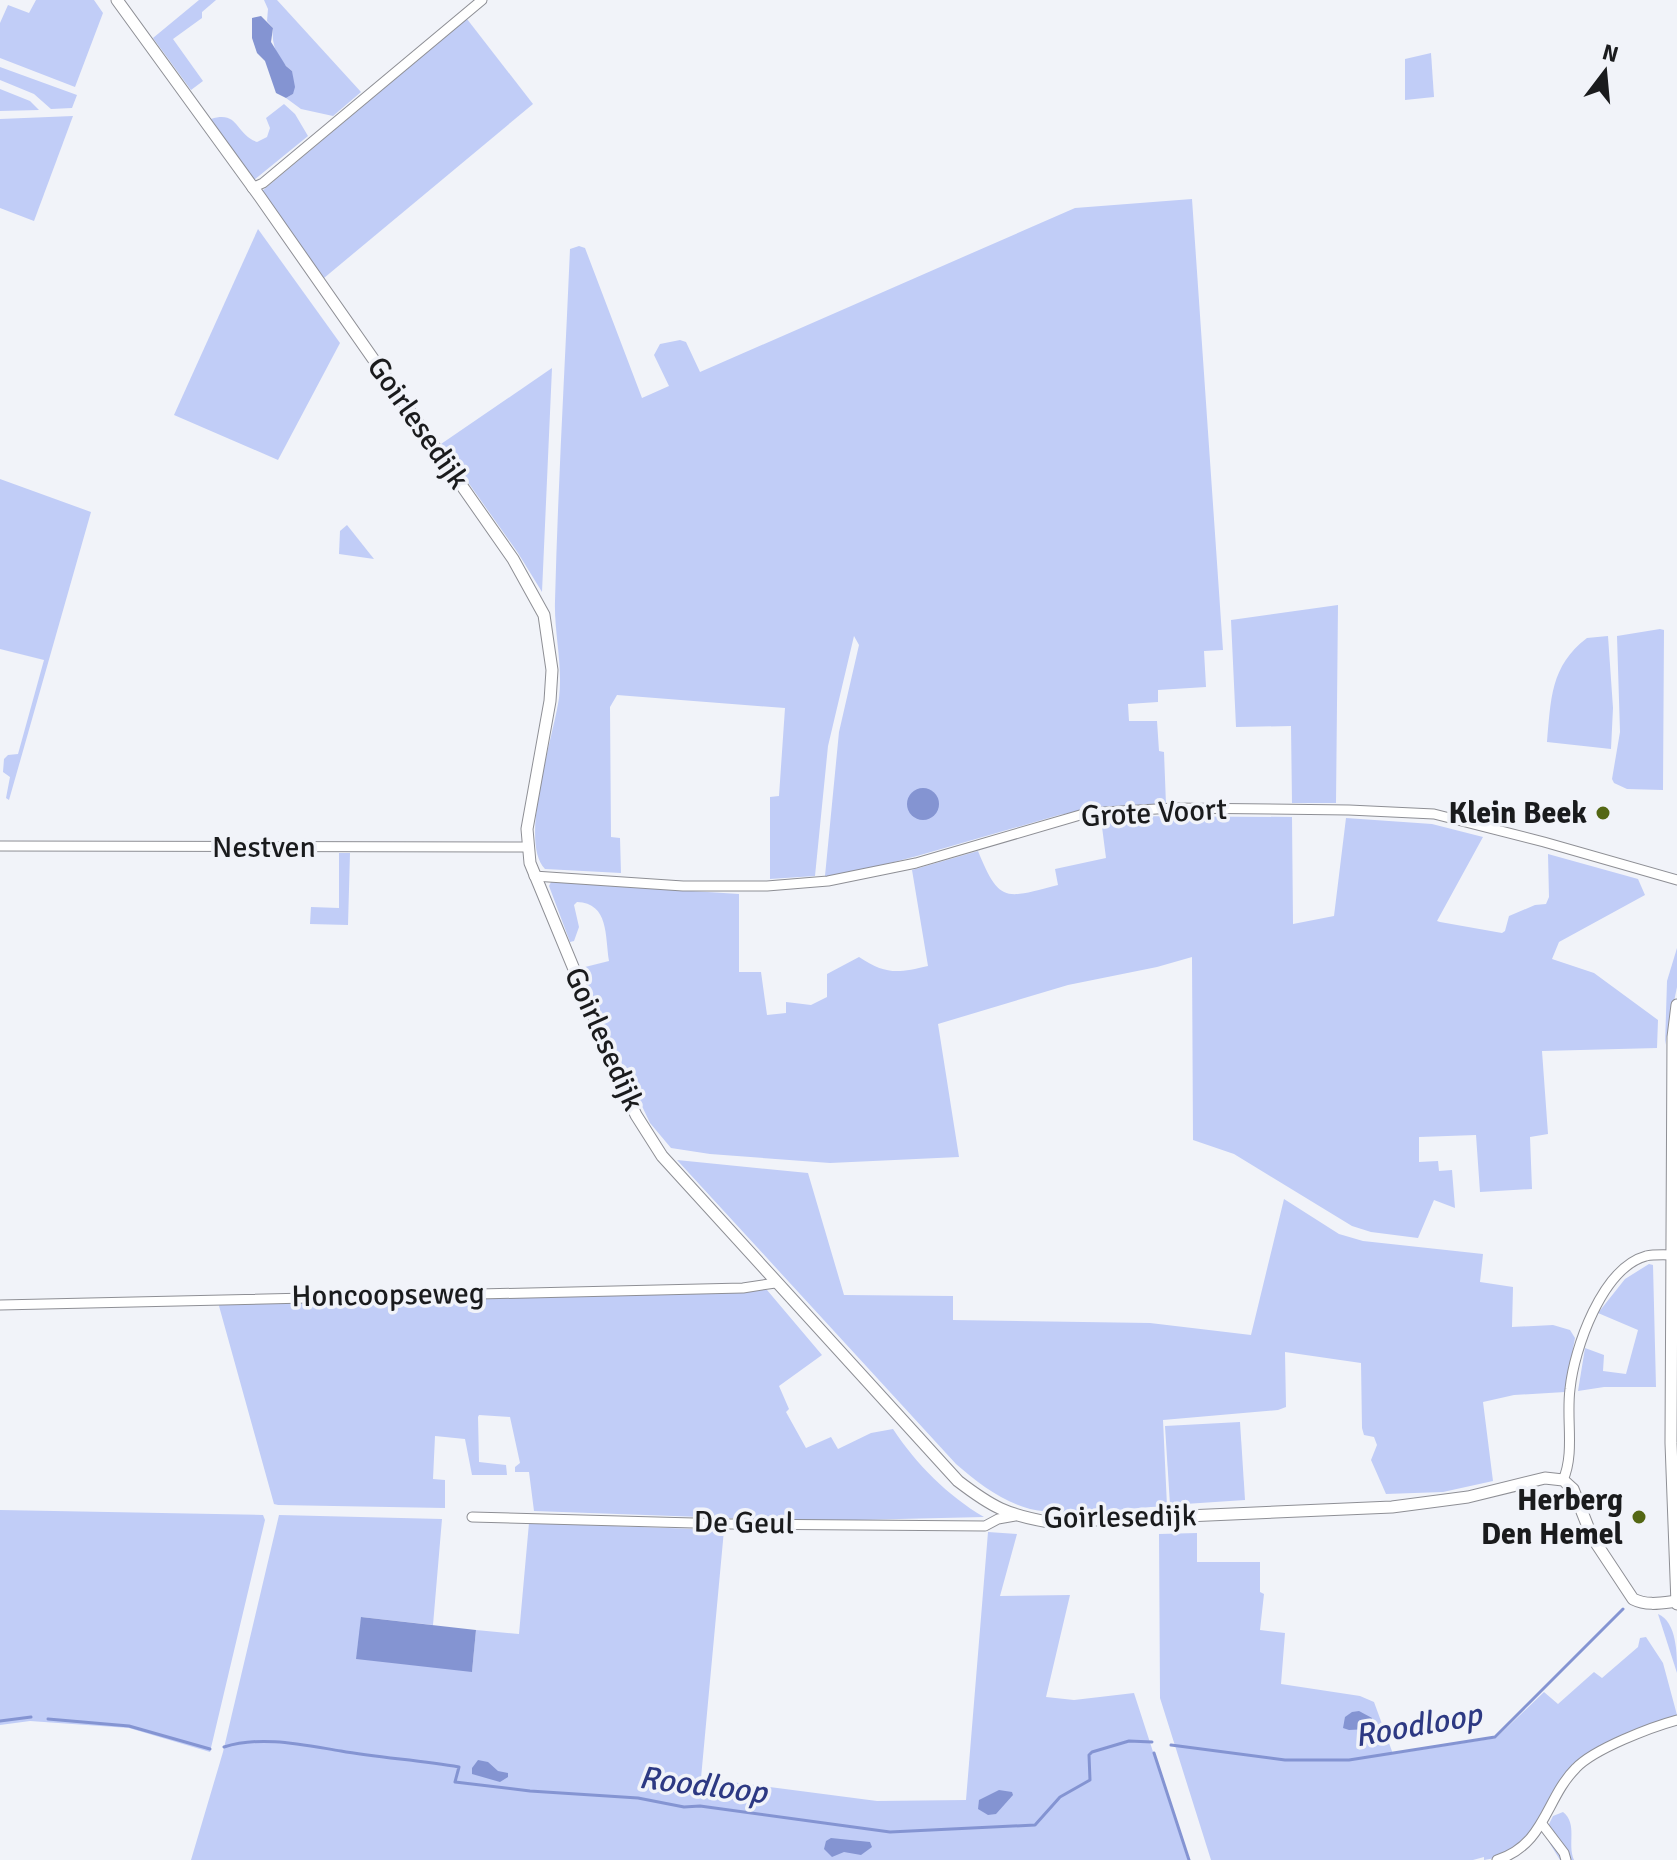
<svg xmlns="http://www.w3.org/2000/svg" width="1677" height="1860" font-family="Signika,sans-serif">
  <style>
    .green { fill: #c1cdf7 }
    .water { fill: #8494d2 }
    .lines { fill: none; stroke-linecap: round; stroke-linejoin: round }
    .stream { stroke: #8494d2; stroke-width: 3 }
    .minor-casing { stroke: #8e8f95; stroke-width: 11 }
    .tertiary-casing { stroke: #8e8f95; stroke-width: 13 }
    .minor { stroke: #fff; stroke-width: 9 }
    .tertiary { stroke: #fff; stroke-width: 11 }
    .poi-dot { fill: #546714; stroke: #f1f3f9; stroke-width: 3 }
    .labels { text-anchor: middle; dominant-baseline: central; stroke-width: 7; stroke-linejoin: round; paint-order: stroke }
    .street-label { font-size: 30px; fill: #1a1b1d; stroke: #f1f3f9 }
    .poi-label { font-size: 30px; font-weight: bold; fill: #1a1b1d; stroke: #f1f3f9; text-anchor: end }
    .water-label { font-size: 32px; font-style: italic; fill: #2d3983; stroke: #f1f3f9 }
  </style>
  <rect width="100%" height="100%" fill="#f1f3f9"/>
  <g class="green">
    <path d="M 36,0 L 94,0 L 103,13 L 75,87 L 0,58 L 0,23 L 8,5 L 29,13 Z"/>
    <path d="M 199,0 L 216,0 L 202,12 L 202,18 L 173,39 L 203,81 L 191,90 L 153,38 Z"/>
    <path d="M 264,0 L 277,0 L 361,92 L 333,116 L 301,109 L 286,98 L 293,94 L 292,71 C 278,60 271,46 273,28 L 267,21 L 268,9 Z"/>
    <path d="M 467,19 L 533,104 L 324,278 L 262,191 Z"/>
    <path d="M 1431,53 L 1434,97 L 1405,100 L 1405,59 Z"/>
    <path d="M 0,67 L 77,95 L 72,108 L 51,109 L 34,94 L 0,80 Z"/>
    <path d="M 0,89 L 30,101 L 39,110 L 0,111 Z"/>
    <path d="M 284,104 L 295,114 L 308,136 L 254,180 L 211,119 C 239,110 235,134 257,142 L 267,137 L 270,128 L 266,118 Z"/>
    <path d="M 73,116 L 34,221 L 0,208 L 0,119 Z"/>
    <path d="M 1192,199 L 1223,650 L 1204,651 L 1206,687 L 1158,690 L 1158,702 L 1128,704 L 1129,721 L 1157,721 L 1159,751 L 1164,752 L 1166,805 L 1111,806 L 1059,815 L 917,856 L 840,876 L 825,876 L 839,732 L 859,645 L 854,636 L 828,746 L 815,876 L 770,879 L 770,797 L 779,796 L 785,708 L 617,695 L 610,707 L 611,837 L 620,838 L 621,873 L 545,869 C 518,842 554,735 559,698 C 563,666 554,633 555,601 C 558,483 565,366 570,249 L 579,246 L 585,248 L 642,398 L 669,386 L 654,355 L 660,344 L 680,340 L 686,342 L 700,372 L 1075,208 Z"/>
    <path d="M 258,229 L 340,343 L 278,460 L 174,415 Z"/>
    <path d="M 552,368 L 542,592 L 518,553 L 441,444 Z"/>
    <path d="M 0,479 L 91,512 L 9,800 L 6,798 L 10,777 L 3,772 L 4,759 L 8,755 L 18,754 L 44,660 L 0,649 Z"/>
    <path d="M 347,525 L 374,559 L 339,554 L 340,531 Z"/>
    <path d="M 1338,605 L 1336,803 L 1292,803 L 1291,726 L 1236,727 L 1231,620 Z"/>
    <path d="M 1660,629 L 1664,630 L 1663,790 L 1627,789 L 1614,783 L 1612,779 L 1620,732 L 1617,636 Z"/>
    <path d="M 1608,636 L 1613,708 L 1611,749 L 1547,742 C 1551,700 1550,666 1587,638 Z"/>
    <path d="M 1121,816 L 1292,817 L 1293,924 L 1334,916 L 1346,818 L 1432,824 L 1483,837 L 1437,921 L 1440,922 L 1502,933 L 1505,931 L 1509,916 L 1535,905 L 1546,904 L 1549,897 L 1548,854 L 1638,879 L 1645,895 L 1559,942 L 1552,959 L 1594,973 L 1658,1020 L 1657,1048 L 1542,1051 L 1548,1134 L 1530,1137 L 1532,1189 L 1480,1192 L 1476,1135 L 1419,1137 L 1419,1162 L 1438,1161 L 1439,1171 L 1452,1170 L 1455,1208 L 1434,1200 L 1418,1238 L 1371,1232 L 1352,1226 L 1234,1154 L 1193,1140 L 1192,957 L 1157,967 L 1068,985 L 938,1024 L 959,1157 L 830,1163 L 710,1154 L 671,1148 L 650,1123 L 604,1026 L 581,968 L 609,961 C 605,936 609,903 577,902 L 574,905 L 579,927 L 574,941 L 570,942 L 549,886 L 551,882 L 739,894 L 739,972 L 761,972 L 767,1015 L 786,1013 L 786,1002 L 811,1005 L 827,997 L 827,974 L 859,957 C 886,975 898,973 928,966 L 912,870 L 978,851 C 1000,905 1006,898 1058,885 L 1055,869 L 1106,858 L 1101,819 Z"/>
    <path d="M 339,853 L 350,853 L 348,925 L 310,924 L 311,907 L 339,908 Z"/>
    <path d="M 1677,948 L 1677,987 L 1665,1045 L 1667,981 Z"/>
    <path d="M 677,1160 L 808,1173 L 844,1295 L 953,1296 L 953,1320 L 1150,1323 L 1251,1335 L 1284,1199 L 1339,1234 L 1363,1241 L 1483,1254 L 1480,1282 L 1513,1287 L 1512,1327 L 1553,1325 L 1570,1330 L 1575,1338 L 1565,1392 L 1514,1395 L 1483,1402 L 1493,1481 L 1443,1492 L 1386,1494 L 1371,1460 L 1377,1445 L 1374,1437 L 1364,1435 L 1362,1428 L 1361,1363 L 1285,1352 L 1286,1407 L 1278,1410 L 1163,1420 L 1167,1506 C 1130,1508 1064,1517 1030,1509 C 1001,1501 978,1483 956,1464 Z"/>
    <path d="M 1649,1264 L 1653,1265 L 1656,1387 L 1604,1387 L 1578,1391 L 1585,1348 L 1604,1355 L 1603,1371 L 1626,1374 L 1638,1330 L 1598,1313 L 1625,1279 Z"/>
    <path d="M 767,1290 L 822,1355 L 779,1386 L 789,1409 L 786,1412 L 806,1448 L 831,1437 L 838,1449 L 871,1433 L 893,1429 C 916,1464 948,1496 984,1517 L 814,1521 L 534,1511 L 529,1472 L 515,1472 L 515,1467 L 520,1463 L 510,1417 L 479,1415 L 478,1417 L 479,1462 L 506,1465 L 507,1475 L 472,1475 L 465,1439 L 435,1436 L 433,1479 L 445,1480 L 445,1508 L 278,1505 L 274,1504 L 219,1306 L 221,1303 Z"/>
    <path d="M 1240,1422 L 1245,1500 L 1170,1505 L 1165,1426 Z"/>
    <path d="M 0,1510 L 263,1515 L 265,1520 L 210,1752 L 129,1728 L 30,1721 L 0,1725 Z"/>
    <path d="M 279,1515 L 442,1519 L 433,1625 L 361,1617 L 472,1672 L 476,1630 L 519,1634 L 529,1523 L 724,1530 L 701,1778 L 877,1801 L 966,1800 L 988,1532 L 1017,1534 L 1000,1596 L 1070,1595 L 1046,1697 L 1074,1700 L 1134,1693 L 1188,1860 L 191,1860 L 223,1752 Z"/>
    <path d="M 1197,1533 L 1197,1562 L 1260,1562 L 1260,1592 L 1264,1594 L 1260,1630 L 1285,1633 L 1281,1684 L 1360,1696 L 1374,1702 L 1393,1754 L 1496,1738 L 1544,1692 L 1558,1704 L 1594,1672 L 1602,1678 L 1638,1647 L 1640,1638 L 1646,1637 L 1663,1663 L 1677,1715 C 1644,1737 1600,1737 1571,1768 C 1541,1800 1538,1852 1484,1860 L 1484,1857 L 1473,1860 L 1211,1860 L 1160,1698 L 1159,1534 Z"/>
    <path d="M 1658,1614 C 1677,1622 1677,1654 1677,1673 Z"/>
    <path d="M 1563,1812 C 1578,1824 1567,1844 1574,1860 L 1560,1860 L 1544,1834 L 1553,1816 Z"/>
  </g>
  <g class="water">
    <path d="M 261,16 L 273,28 L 271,42 L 286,66 L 292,71 L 295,87 L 293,94 L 286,98 L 276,93 L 265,61 L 257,53 L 252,38 L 252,18 Z"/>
    <circle cx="923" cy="804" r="16"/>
    <path d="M 361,1617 L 476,1630 L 472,1672 L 356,1659 Z"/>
    <path d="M 1359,1711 L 1372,1718 L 1368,1729 L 1349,1730 L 1343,1728 L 1345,1717 L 1352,1712 Z"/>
    <path d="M 478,1760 L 488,1762 L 498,1771 L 508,1773 L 508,1777 L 500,1782 L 472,1774 L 472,1768 Z"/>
    <path d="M 999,1790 L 1012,1792 L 1013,1795 L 996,1814 L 988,1815 L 978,1809 L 979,1800 Z"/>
    <path d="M 831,1838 L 870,1842 L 872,1847 L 861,1855 L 844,1852 L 832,1857 L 824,1849 L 826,1841 Z"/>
  </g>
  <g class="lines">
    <g class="stream">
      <path d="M 48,1719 L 129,1726 L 210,1749"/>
      <path d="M 0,1721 L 31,1717"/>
      <path d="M 1171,1745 L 1285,1760 L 1349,1760 L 1495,1737 L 1623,1609"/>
      <path d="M 224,1747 C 261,1735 304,1745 341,1751 C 380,1758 420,1760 459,1767 L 455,1782 L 530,1791 L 638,1798 L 684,1807 L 700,1806 L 890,1832 L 1035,1825 L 1060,1797 L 1090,1780 L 1089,1755 L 1092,1752 L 1129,1741 L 1152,1742"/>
      <path d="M 1154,1753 L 1189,1860"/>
    </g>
    <defs>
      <g id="minor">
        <path d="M 252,188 L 263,183 L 482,0"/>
        <path d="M 0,846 L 527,847"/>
        <path d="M 534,876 L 683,886 L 767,886 L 828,881 L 916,863 L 1087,813 L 1174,808 L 1349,810 L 1434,814 L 1544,842 L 1677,880"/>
        <path d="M 0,1305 L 743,1288 L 775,1283"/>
        <path d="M 1563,1480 C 1575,1453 1566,1419 1570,1389 C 1574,1349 1602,1268 1646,1256 C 1655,1254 1668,1255 1677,1255"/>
        <path d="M 472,1517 L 731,1524 L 985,1526 L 998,1519 L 1015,1516"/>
        <path d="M 1542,1824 L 1564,1853 L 1566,1860"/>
        <path d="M 1497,1860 C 1546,1844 1545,1799 1576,1768 C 1594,1749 1651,1727 1677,1720"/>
      </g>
      <g id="tertiary">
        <path d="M 117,0 L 260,197 L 513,559 L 544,615 L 552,670 L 550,701 L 527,829 L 530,863 L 619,1078 L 636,1115 L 662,1156 L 958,1481 C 992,1507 1007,1515 1049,1522 L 1392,1507 L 1468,1497 L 1545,1478 L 1563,1480 L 1573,1489 L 1592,1537 L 1633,1599 C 1647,1606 1661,1603 1677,1601"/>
        <path d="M 1677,1005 L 1673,1037 L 1671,1443 L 1677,1604"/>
      </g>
    </defs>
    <use href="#minor" class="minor-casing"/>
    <use href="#tertiary" class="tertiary-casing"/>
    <use href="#minor" class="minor"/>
    <use href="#tertiary" class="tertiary"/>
  </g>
  <g class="poi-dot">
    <circle cx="1603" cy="813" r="8"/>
    <circle cx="1639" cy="1517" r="8"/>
  </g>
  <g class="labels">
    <g class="street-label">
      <text transform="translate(418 423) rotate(55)">Goirlesedijk</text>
      <text transform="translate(1154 813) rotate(-3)">Grote Voort</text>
      <text x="264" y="847">Nestven</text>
      <text transform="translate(604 1039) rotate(66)">Goirlesedijk</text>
      <text transform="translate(388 1295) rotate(-1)">Honcoopseweg</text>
      <text transform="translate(1120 1517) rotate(-1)">Goirlesedijk</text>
      <text transform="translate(744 1523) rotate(1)">De Geul</text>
    </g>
    <g class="poi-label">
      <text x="1587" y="813">Klein Beek</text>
      <text x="1623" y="1500">Herberg<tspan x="1623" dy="34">Den Hemel</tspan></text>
    </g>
    <g class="water-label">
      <text transform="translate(1418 1725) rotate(-10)">Roodloop</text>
      <text transform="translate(703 1785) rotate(7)">Roodloop</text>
    </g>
  </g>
  <g transform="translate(1605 72) rotate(16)" stroke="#f1f3f9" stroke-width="6" paint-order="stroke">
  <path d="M0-6L14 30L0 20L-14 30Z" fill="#1a1b1d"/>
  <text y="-12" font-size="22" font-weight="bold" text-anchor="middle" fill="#1a1b1d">N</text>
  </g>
</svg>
